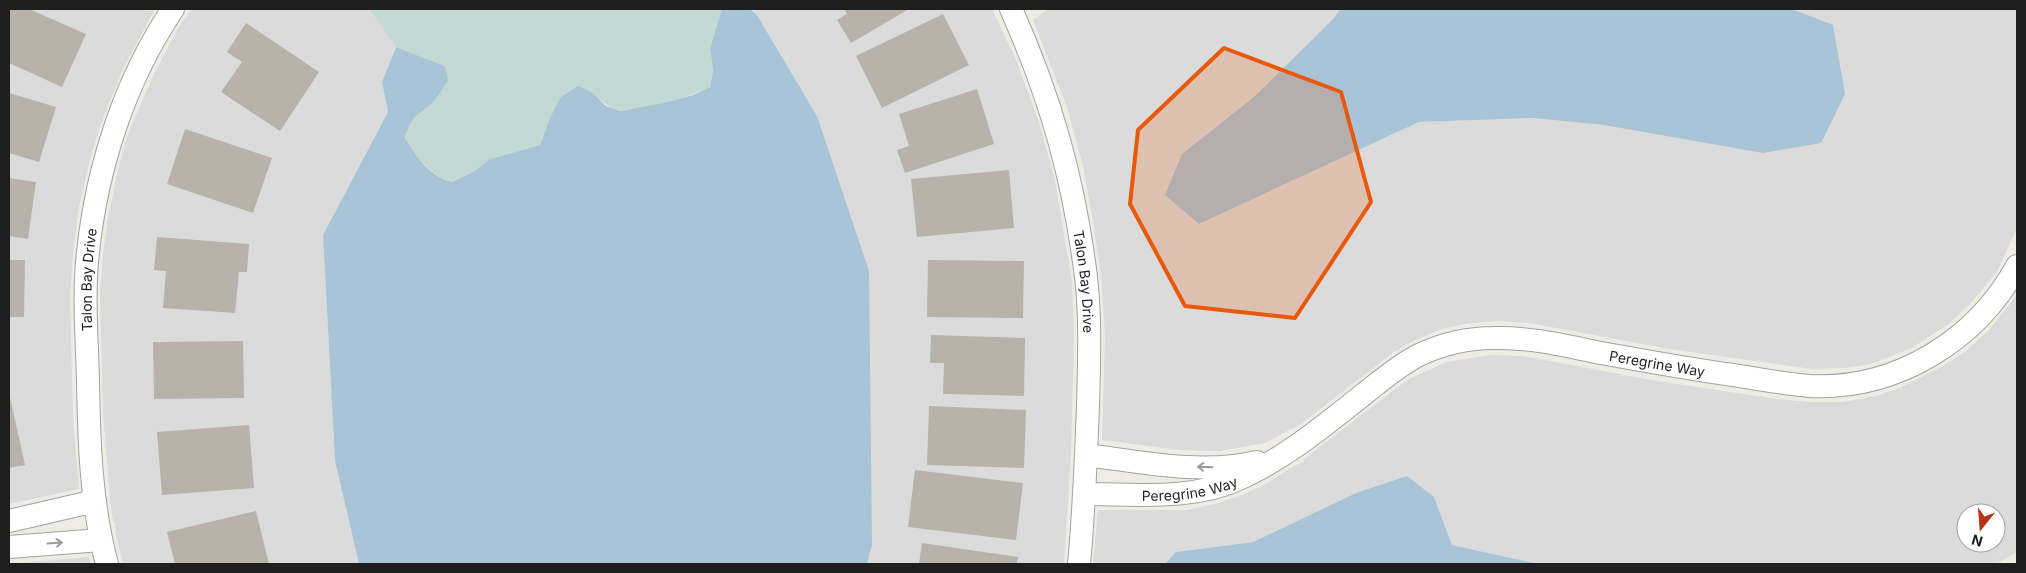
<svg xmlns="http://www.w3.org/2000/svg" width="2026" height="573" font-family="Inter,sans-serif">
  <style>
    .residential { fill: #dcdbdb; fill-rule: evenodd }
    .wetland { fill: #c3dad4 }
    .water { fill: #a9c4d7 }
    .building { fill: #b7b3ab }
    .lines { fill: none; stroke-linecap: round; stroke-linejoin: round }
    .minor-casing { stroke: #a2a2a2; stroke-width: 24 }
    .minor { stroke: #fff; stroke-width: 22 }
    .oneway { stroke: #9a9a9a }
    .marked { fill: #e8590c; fill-opacity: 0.2; stroke: #e8590c; stroke-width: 4; stroke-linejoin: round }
    .labels { text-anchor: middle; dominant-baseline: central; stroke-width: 5; stroke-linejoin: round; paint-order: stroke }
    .street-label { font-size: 14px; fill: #1e1e1e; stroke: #fff }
  </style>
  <rect width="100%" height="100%" fill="#eeede5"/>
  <g class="residential">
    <path d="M 9,9 L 155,9 L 125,65 L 101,123 L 91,156 L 79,207 L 73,254 L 70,296 L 73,418 L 79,489 L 9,504 Z"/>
    <path d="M 192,9 L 369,9 L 396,47 L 382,82 L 388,112 L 323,235 L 335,461 L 359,564 L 123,564 L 116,536 L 115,522 L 113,522 L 110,498 L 103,414 L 100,294 L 103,254 L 109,212 L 120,162 L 128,134 L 151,80 L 178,28 Z"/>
    <path d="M 750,9 L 994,9 L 994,13 L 1016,60 L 1038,119 L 1054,176 L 1072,282 L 1074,338 L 1071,454 L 1064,564 L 867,564 L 872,545 L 817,116 L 757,15 Z"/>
    <path d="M 1048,9 L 1340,9 L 1334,18 L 1255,96 L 1182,154 L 1199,224 L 1419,122 L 1532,118 L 1604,125 L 1833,26 L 1792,9 L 2017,9 L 2017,228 L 1997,272 L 1969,305 L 1950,323 L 1912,348 L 1871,364 L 1844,368 L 1812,369 L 1669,349 L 1529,323 L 1495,321 L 1464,324 L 1439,330 L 1415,340 L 1394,352 L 1301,424 L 1265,443 L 1219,451 L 1179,450 L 1102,440 L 1105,335 L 1101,275 L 1092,215 L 1083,166 L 1067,107 L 1033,20 Z"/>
    <path d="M 2017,295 L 2017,552 L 1996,564 L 1539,564 L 1452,545 L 1434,497 L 1356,493 L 1253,542 L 1176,552 L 1165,564 L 1093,564 L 1098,510 L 1186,510 L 1215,504 L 1242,495 L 1267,483 L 1292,467 L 1305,461 L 1304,459 L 1407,380 L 1446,362 L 1492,355 L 1523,356 L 1663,382 L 1777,399 L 1810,402 L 1843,402 L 1876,396 L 1900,388 L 1945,365 L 1967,350 L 1989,330 ZM 1966,513 L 1996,513 L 1996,543 L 1966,543 Z"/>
    <path d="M 89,557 L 91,564 L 9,564 L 16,563 Z"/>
  </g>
  <path class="wetland" d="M 369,9 L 722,9 L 710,48 L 713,71 L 710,87 C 694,95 635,115 619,110 C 608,107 601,101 593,93 L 545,132 L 540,145 L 490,159 L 473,172 L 452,182 C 429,175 417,157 405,138 L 408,126 L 422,110 L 434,100 L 445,66 L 396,47 Z"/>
  <g class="water">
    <path d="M 722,9 L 750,9 L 757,15 L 817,116 L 869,271 L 872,545 L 867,564 L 359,564 L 335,461 L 323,235 L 388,112 L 382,82 L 396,47 L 445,66 L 448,81 C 443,87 439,95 434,101 C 420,114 410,117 405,138 C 417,157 429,176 452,182 L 473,172 L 490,159 L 540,145 L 550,118 L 561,97 L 578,86 L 593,93 L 606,106 L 621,111 L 664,103 L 693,95 L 710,87 L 713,71 L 710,48 Z"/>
    <path d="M 1340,9 L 1792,9 L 1833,25 L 1845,94 L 1821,143 L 1763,153 L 1604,125 L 1532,118 L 1419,122 L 1199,224 L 1165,195 L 1182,154 L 1255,96 L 1334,18 Z"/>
    <path d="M 1407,476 L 1434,497 L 1452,545 L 1539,564 L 1165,564 L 1176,552 L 1253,542 L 1356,493 Z"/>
  </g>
  <g class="building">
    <path d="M 9,9 L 29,9 L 86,34 L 62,87 L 9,63 Z"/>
    <path d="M 844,9 L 909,9 L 851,43 L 837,20 L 847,14 Z"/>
    <path d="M 943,14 L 969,65 L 882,108 L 856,56 Z"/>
    <path d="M 246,23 L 319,72 L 280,131 L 221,92 L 242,62 L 227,52 Z"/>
    <path d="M 977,89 L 994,144 L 905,173 L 897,150 L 909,146 L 899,114 Z"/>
    <path d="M 9,93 L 56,107 L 39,162 L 9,153 Z"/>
    <path d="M 185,129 L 272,158 L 253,213 L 167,184 Z"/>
    <path d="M 1009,170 L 1014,228 L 917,237 L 911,179 Z"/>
    <path d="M 9,178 L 36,182 L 28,239 L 9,236 Z"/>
    <path d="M 157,237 L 249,244 L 247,272 L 239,272 L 235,313 L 163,308 L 166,271 L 154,270 Z"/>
    <path d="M 9,260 L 25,260 L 24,317 L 9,317 Z"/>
    <path d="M 928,260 L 1024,261 L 1023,318 L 927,317 Z"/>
    <path d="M 931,335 L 1025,338 L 1024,396 L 943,394 L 944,363 L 930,363 Z"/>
    <path d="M 243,341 L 244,398 L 154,399 L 153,342 Z"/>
    <path d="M 9,393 L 25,465 L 9,468 Z"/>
    <path d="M 929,406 L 1026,410 L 1024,468 L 927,465 Z"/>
    <path d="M 249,425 L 254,488 L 162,495 L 157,432 Z"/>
    <path d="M 915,470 L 1023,483 L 1016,540 L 908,527 Z"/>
    <path d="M 256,511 L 269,564 L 175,564 L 167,532 Z"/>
    <path d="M 922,543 L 1018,557 L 1017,564 L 919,564 Z"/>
  </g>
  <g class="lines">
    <defs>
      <g id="minor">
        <path id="s1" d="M 1011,9 C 1051,98 1074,180 1086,277 C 1091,320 1089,363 1088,406 C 1086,458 1084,512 1079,564"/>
        <path d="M 1086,455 C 1142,462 1201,475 1257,462"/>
        <path id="s2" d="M 1084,494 C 1136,494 1193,501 1241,478 C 1287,457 1326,424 1364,394 C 1382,380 1399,365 1419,355 C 1442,344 1469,338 1494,338 C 1530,337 1566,346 1601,353 C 1645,361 1689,369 1733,375 C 1759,379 1784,384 1810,386 C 1896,390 1976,341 2017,266"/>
        <path d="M 9,521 L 95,501"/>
        <path d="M 9,547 L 101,540"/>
        <path id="s3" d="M 107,564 C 91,505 89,442 88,381 C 87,338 83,295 88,252 C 97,167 125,80 173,9"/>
      </g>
    </defs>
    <use href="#minor" class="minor-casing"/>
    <use href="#minor" class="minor"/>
  </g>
  <defs><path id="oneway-shaft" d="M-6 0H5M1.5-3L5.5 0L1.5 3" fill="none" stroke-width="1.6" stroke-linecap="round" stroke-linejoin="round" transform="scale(1.25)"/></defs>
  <g class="oneway">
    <use href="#oneway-shaft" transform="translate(1205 467) rotate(-178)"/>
    <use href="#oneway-shaft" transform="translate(55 543) rotate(-4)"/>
  </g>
  <path class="marked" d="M 1224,48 L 1341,92 L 1371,202 L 1295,318 L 1185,306 L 1130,204 L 1138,130 Z"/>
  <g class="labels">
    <g class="street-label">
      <text stroke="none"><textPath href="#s3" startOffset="286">Talon Bay Drive</textPath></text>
      <text stroke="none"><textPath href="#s1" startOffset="284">Talon Bay Drive</textPath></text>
      <text stroke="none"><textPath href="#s2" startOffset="619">Peregrine Way</textPath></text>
      <text stroke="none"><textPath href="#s2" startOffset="106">Peregrine Way</textPath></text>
    </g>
  </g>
  <rect width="2026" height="573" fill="none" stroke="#1e1e1e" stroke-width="20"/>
  <g transform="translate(1981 528) rotate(197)"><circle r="24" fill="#ffffff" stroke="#a5a5a5"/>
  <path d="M0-4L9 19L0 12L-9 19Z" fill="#b83213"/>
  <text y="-8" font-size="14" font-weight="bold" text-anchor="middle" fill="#1e1e1e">N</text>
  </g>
</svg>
